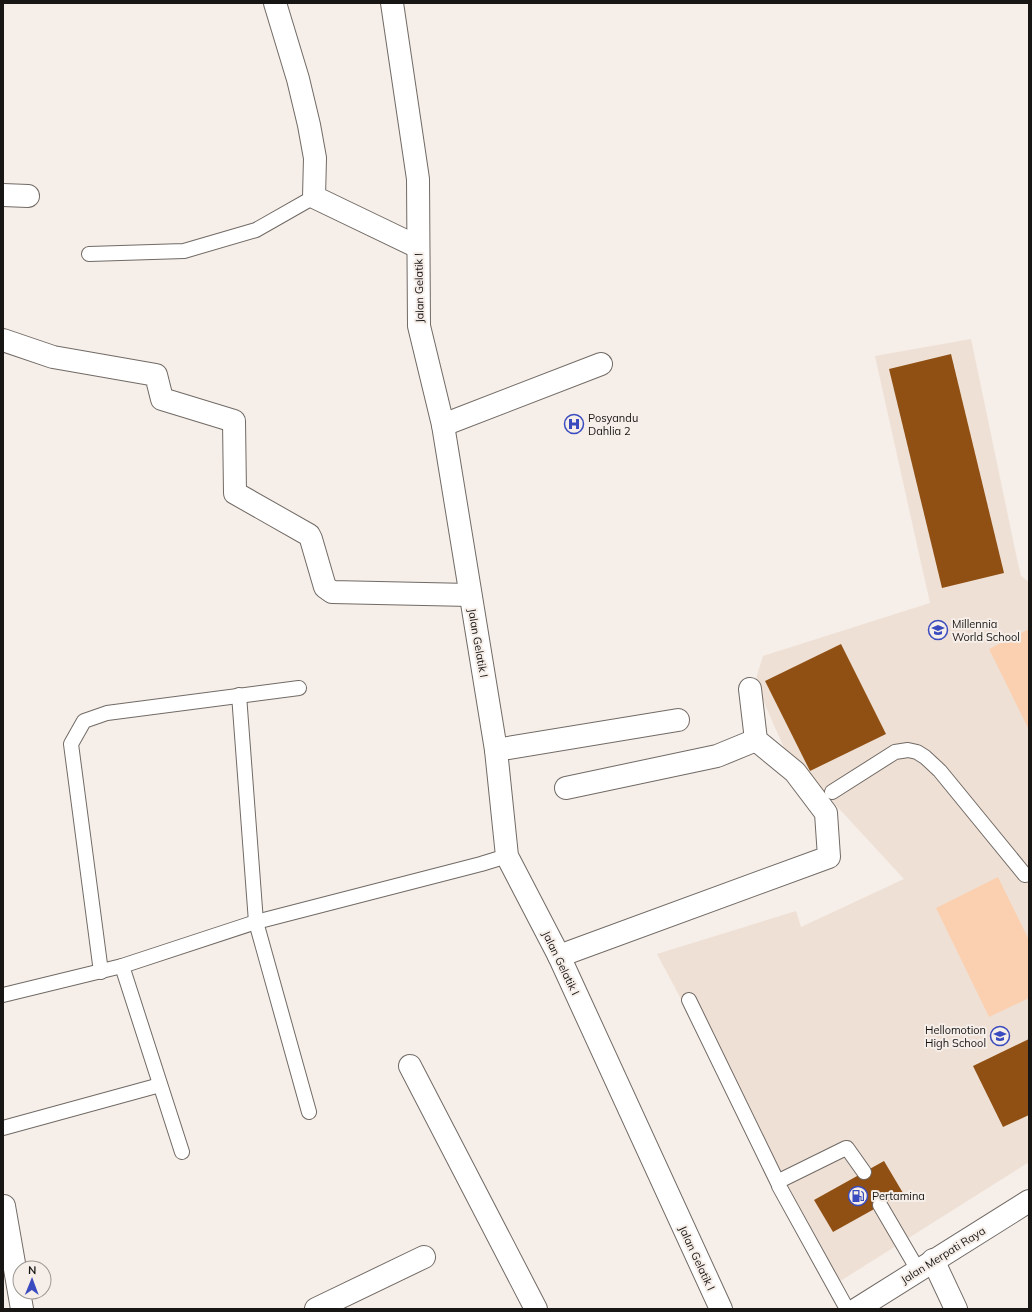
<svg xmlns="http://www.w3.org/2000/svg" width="1032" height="1312" font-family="Mulish,sans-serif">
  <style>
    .built { fill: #efe0d5 }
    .green { fill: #fad0b1 }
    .building { fill: #905014 }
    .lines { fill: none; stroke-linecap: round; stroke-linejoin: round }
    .service-casing { stroke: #716a65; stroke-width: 16 }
    .minor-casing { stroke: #716a65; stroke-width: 24 }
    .secondary-casing { stroke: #716a65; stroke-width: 24 }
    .service { stroke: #fff; stroke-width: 14 }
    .minor { stroke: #fff; stroke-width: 22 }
    .secondary { stroke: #fff; stroke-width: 22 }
    .labels { text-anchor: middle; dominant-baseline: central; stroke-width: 4; stroke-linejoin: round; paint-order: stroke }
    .street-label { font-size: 11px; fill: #181614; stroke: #f6eee8 }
    .poi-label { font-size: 11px; fill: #181614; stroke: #f6eee8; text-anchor: start }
  </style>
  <rect width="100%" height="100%" fill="#f6eee8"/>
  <path class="built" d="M 971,339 L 1017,559 L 1021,576 L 1029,582 L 1029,1162 L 834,1285 L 657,954 L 796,911 L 801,927 L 904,879 L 785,750 L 755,682 L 763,656 L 930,603 L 875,356 Z"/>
  <g class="green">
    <path d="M 1029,629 L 1029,730 L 989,649 Z"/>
    <path d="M 998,877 L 1029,940 L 1029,998 L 989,1017 L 936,908 Z"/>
  </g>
  <g class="building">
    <path d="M 951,354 L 1004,573 L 942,588 L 889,369 Z"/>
    <path d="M 841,644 L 886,734 L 810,771 L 765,681 Z"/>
    <path d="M 1029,1039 L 1029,1115 L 1003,1127 L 973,1066 Z"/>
    <path d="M 884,1161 L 903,1193 L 833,1232 L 814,1200 Z"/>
  </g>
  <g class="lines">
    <defs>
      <g id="service">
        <path d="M 89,254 L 184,251 L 256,230 L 314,197"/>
        <path d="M 239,695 L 256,922 L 309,1112"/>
        <path d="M 832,792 L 895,752 L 908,750 L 917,752 L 925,757 L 940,771 L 1025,875"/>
        <path d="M 122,966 L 182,1152"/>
        <path d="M 101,972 L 71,744 L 84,721 L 107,713 L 299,688"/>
        <path d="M 3,995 L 122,966 L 256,922 L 481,864 L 507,856"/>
        <path d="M 689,1000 L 778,1183"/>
        <path d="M 3,1128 L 160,1085"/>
        <path d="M 880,1205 L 918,1270"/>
        <path d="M 847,1309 L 779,1186 L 779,1181 L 846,1148 L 847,1148 L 864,1172"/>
      </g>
      <g id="minor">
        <path d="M 275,3 L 298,79 L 309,125 L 315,158 L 314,197 L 418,247"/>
        <path d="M 392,3 L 418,179 L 419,326 L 443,425 L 496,750 L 507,856 L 559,956 L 721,1309"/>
        <path d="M 3,195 L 28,196"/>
        <path d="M 3,340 L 53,357 L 156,375 L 162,399 L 234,421 L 235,493 L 309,535 L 311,539 L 325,587 L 332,592 L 470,595"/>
        <path d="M 443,425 L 601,364"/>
        <path d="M 496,750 L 678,720"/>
        <path d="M 566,788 L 717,756 L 756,740"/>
        <path d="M 559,956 L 829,857 L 826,813 L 795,772 L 756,740 L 750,689"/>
        <path d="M 410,1066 L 536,1309"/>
        <path d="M 4,1206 L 22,1309"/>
        <path d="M 933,1260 L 956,1309"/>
        <path d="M 316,1309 L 424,1257"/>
      </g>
      <path id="secondary" d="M 857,1309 L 1029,1201"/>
    </defs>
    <use href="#service" class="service-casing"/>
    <use href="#minor" class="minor-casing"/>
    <use href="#secondary" class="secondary-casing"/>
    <use href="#service" class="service"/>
    <use href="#minor" class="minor"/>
    <use href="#secondary" class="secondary"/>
  </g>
  <defs>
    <symbol id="hospital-ring" viewBox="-11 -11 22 22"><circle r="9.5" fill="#f6eee8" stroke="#394bbe" stroke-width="1.5"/><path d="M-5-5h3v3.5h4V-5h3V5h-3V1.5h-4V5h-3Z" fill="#394bbe"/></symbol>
    <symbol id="school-ring" viewBox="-11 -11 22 22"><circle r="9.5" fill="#f6eee8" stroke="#394bbe" stroke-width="1.5"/><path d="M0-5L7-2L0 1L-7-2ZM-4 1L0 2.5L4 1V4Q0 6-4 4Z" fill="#394bbe"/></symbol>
    <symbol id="fuel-ring" viewBox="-11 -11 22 22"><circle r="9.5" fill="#f6eee8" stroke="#394bbe" stroke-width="1.5"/><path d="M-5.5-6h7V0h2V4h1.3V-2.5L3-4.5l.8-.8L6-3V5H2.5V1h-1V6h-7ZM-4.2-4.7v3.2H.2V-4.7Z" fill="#394bbe"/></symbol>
  </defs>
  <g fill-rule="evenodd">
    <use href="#hospital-ring" x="563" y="413" width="22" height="22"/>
    <use href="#school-ring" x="927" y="619" width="22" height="22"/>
    <use href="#school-ring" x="989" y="1025" width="22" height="22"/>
    <use href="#fuel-ring" x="847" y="1185" width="22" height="22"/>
  </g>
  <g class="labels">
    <g class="street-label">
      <text transform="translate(419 288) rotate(-91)">Jalan Gelatik I</text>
      <text transform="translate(478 643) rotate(80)">Jalan Gelatik I</text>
      <text transform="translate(561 963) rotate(64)">Jalan Gelatik I</text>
      <text transform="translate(943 1255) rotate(-32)">Jalan Merpati Raya</text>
      <text transform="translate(697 1258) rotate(65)">Jalan Gelatik I</text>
    </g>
    <g class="poi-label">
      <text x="588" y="418">Posyandu<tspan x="588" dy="13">Dahlia 2</tspan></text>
      <text x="952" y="624">Millennia<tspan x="952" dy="13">World School</tspan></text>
      <text x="986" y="1030" text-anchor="end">Hellomotion<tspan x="986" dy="13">High School</tspan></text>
      <text x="872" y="1196">Pertamina</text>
    </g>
  </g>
  <rect width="1032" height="1312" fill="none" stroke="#181614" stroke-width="8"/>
  <g transform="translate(32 1280) rotate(1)"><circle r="19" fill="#f6eee8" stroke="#9d9893"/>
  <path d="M0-3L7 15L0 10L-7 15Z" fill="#394bbe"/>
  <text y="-6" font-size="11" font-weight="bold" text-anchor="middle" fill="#181614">N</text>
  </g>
</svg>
